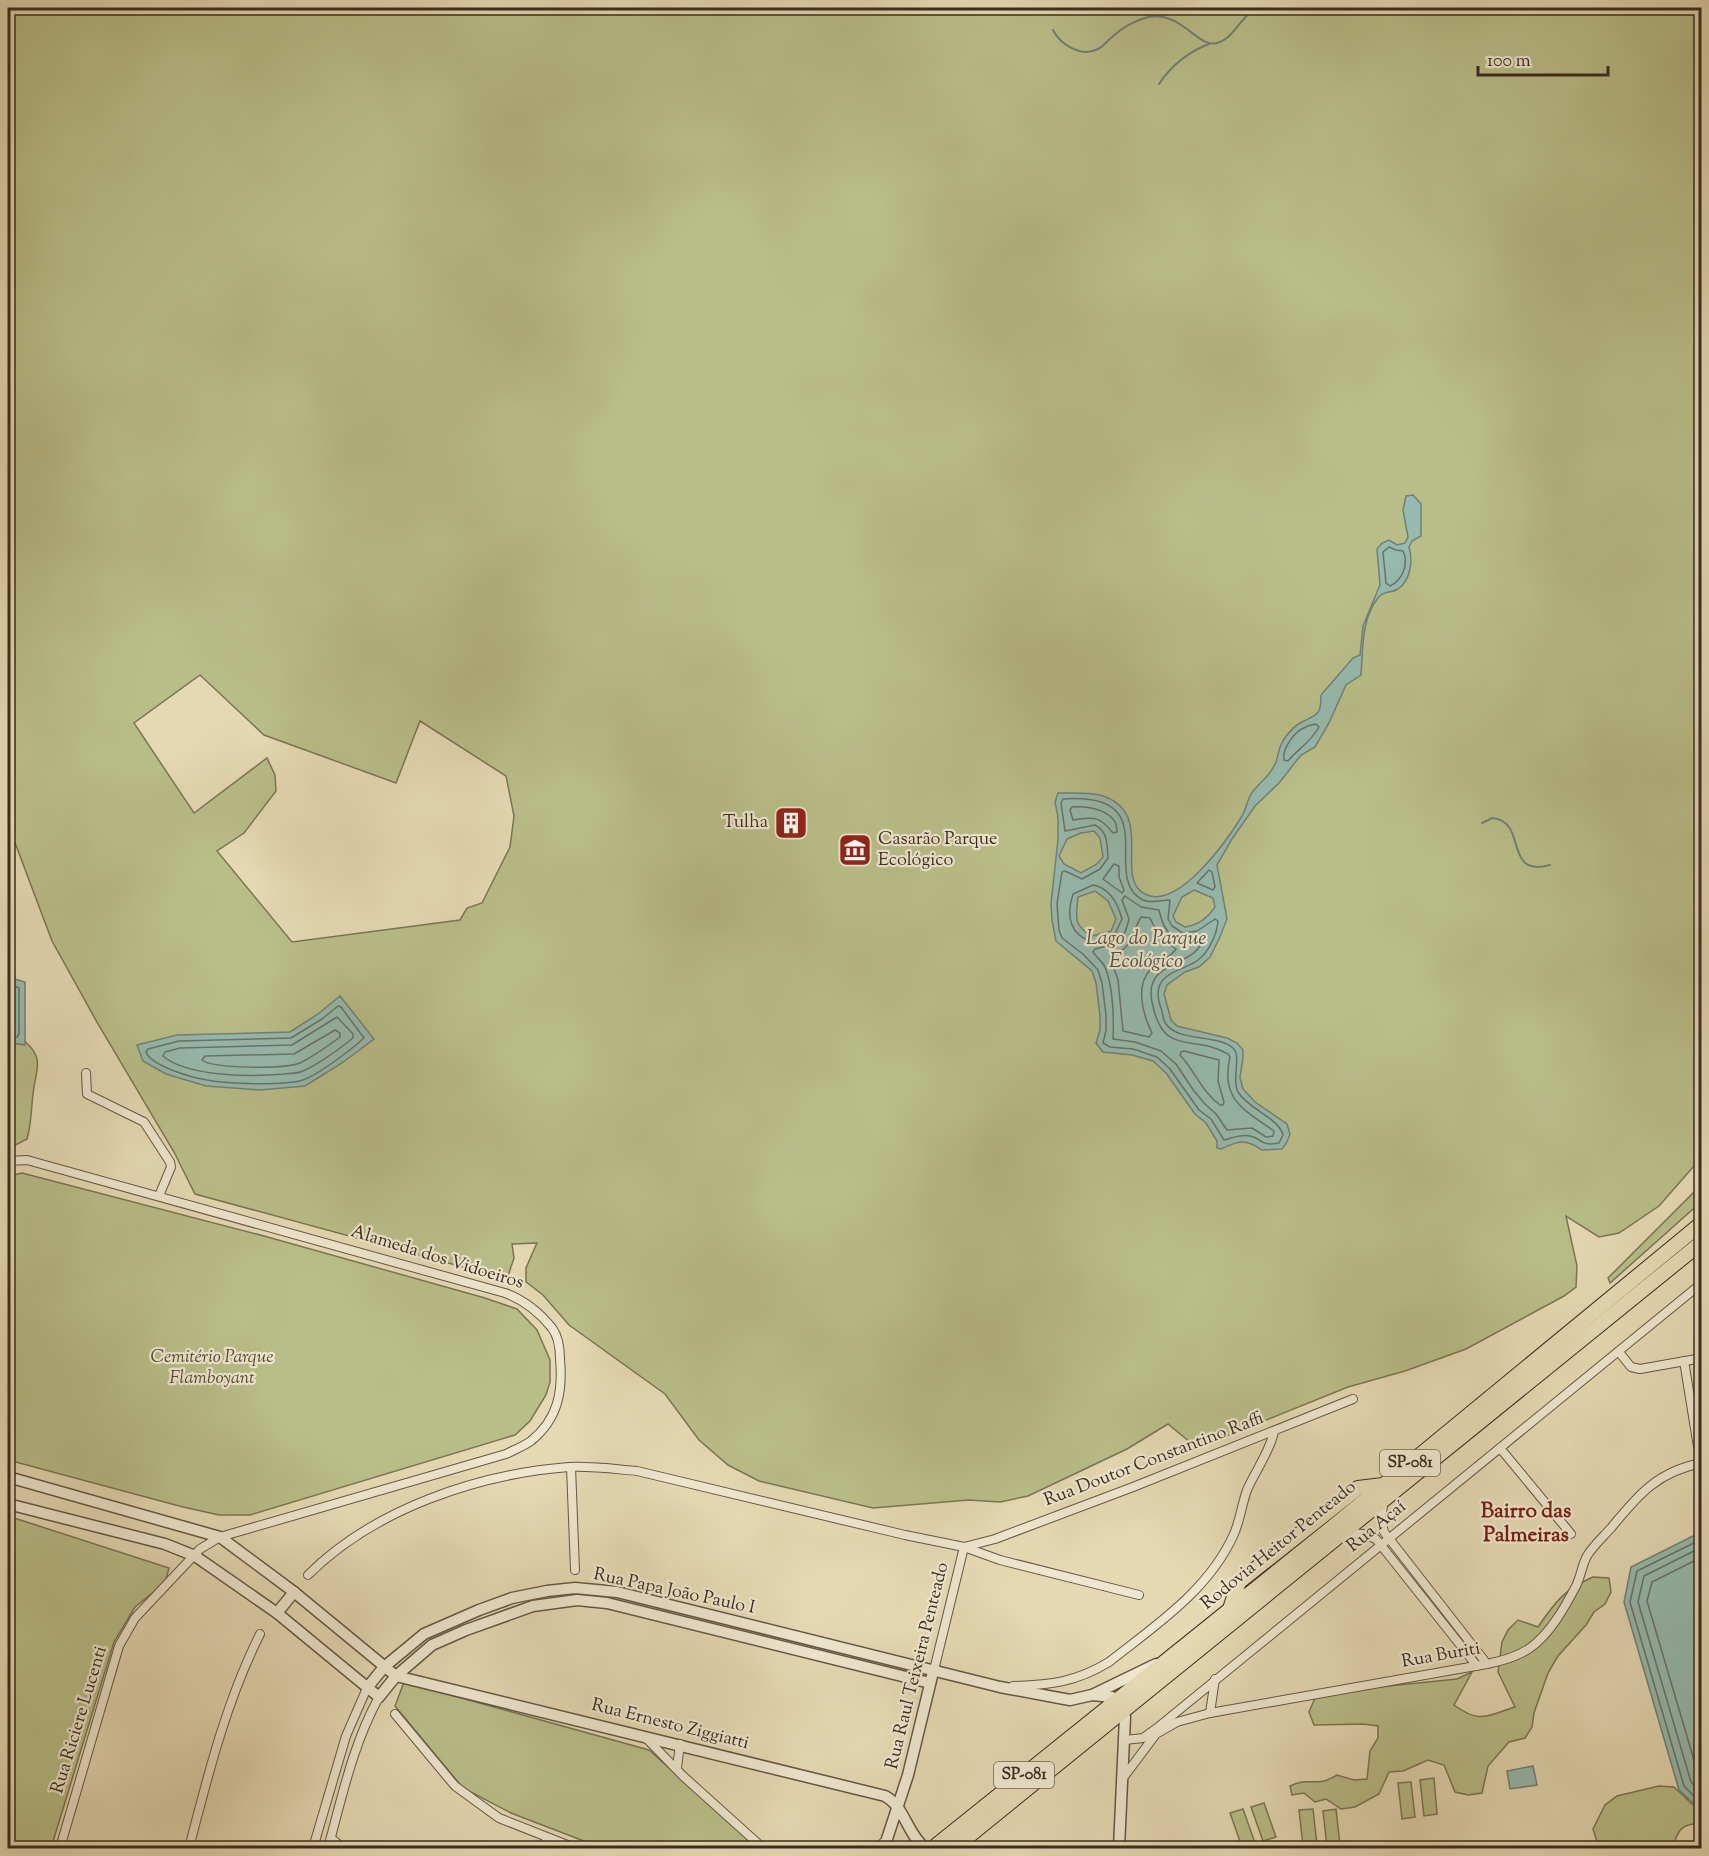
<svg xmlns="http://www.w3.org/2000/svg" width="1709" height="1856" font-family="'Sorts Mill Goudy',serif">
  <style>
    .green { fill: #b9be89; stroke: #7a7555; stroke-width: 1.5; fill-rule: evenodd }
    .water { fill: #96baaf; stroke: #718176; stroke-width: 1.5; fill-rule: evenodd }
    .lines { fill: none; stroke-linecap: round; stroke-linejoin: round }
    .shore { stroke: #687368; stroke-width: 1.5 }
    .stream { stroke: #718176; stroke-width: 2 }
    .minor-casing { stroke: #655746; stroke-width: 10 }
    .tertiary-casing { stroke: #655746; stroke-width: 13 }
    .primary-casing { stroke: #3a2c21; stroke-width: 16 }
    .minor { stroke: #eee6ce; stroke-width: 8 }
    .tertiary { stroke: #eee6ce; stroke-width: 10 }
    .primary { stroke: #e5d9b3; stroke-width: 14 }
    .labels { text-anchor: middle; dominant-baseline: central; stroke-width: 4.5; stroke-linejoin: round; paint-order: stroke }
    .shield { fill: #eee6ce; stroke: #706455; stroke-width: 1.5 }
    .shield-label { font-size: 16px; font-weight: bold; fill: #3a2c21 }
    .poi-label { font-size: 18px; fill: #3a2c21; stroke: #eee6ce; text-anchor: end }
    .street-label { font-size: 18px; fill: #3a2c21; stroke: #eee6ce }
    .park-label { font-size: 18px; font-style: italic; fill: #534936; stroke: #eee6ce }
    .water-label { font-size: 20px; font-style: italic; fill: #515044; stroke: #eee6ce }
    .quarter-label { font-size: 21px; font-weight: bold; fill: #7a1f14; stroke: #eee6ce }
  </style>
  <rect width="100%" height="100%" fill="#e5d9b3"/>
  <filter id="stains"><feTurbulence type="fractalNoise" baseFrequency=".00333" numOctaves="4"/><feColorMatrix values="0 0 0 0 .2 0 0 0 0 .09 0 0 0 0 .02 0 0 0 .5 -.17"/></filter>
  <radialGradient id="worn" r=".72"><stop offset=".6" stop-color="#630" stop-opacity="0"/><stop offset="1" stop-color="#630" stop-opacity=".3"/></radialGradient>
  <g class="green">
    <path d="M 8,8 L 1701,8 L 1701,1158 L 1659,1206 L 1619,1233 L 1599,1237 L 1566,1216 L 1577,1266 L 1576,1287 L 1564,1296 L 1466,1349 L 1405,1371 L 1348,1387 L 1197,1448 L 1168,1424 L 1127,1449 L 1028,1496 L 1000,1502 L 969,1500 L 873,1508 L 759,1481 L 728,1465 L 699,1440 L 665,1394 L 569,1325 L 543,1295 L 526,1282 L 526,1268 L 537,1243 L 512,1244 L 514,1258 L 507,1279 L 195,1194 L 174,1152 L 98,1024 L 52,941 L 8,824 ZM 200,675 L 264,735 L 396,783 L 420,721 L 506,776 L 514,816 L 510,847 L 482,903 L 467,908 L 460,920 L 292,942 L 217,851 L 244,833 L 276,791 L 275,775 L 267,758 L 194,813 L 134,723 Z"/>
    <path d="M 20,1037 C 27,1043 35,1050 37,1059 C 39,1069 35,1078 34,1087 C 31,1105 32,1122 27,1139 L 8,1149 L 8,1047 Z"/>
    <path d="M 22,1173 L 264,1236 L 485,1298 L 517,1309 L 537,1330 L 550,1360 L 550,1382 L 546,1395 L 530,1421 L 515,1435 L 250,1515 L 219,1515 L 183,1507 L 8,1460 L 8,1176 Z"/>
    <path d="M 1701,1185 L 1701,1203 L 1692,1210 L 1610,1283 L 1608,1278 Z"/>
    <path d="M 8,1516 L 169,1568 L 165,1583 L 135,1607 L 114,1642 L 51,1848 L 8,1848 Z"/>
    <path d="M 1593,1577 L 1609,1578 L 1611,1592 L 1605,1604 L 1594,1612 L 1586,1625 L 1558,1656 L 1548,1673 L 1534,1713 L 1532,1727 L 1525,1738 L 1509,1742 L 1488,1766 L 1482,1793 L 1468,1795 L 1455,1792 L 1444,1765 L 1428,1760 L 1403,1771 L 1389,1772 L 1379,1794 L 1355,1807 L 1341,1809 L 1326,1799 L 1315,1802 L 1304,1793 L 1292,1795 L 1290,1786 C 1306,1778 1309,1784 1324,1781 C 1328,1780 1333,1777 1337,1775 L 1354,1780 L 1367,1779 L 1370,1751 L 1378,1738 L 1378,1726 L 1364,1724 L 1314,1725 L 1309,1712 L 1315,1698 L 1369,1688 L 1457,1679 L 1472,1672 L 1454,1705 C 1480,1724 1486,1716 1515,1707 L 1498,1672 L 1502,1642 L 1508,1630 L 1518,1620 L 1538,1627 C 1555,1602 1565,1589 1593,1577 Z"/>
    <path d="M 404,1682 L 649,1750 L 759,1848 L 602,1848 L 511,1813 L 463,1788 L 395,1706 Z"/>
    <path d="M 1434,1778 L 1437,1814 L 1424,1816 L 1420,1780 Z"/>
    <path d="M 1411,1782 L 1415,1817 L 1402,1819 L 1398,1783 Z"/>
    <path d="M 1659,1786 L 1674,1787 L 1693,1805 L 1701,1803 L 1701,1823 C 1681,1824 1678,1830 1672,1848 L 1599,1848 L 1593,1829 L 1605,1805 L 1617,1796 Z"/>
    <path d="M 1264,1803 L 1276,1837 L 1263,1841 L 1251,1807 Z"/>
    <path d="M 1243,1809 L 1255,1843 L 1242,1847 L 1230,1813 Z"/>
    <path d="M 1313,1809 L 1317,1845 L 1303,1846 L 1299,1810 Z"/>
    <path d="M 1336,1809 L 1340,1845 L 1327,1847 L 1323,1811 Z"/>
  </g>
  <g class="water">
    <path d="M 1413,495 L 1421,504 L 1421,536 L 1412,541 L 1409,547 C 1413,560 1411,580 1398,589 C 1390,594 1384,590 1378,598 C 1361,619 1363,650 1361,675 L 1346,685 L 1329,723 L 1315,747 L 1301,755 L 1279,783 L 1255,806 L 1232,839 L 1217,865 L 1227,919 L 1219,939 L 1210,957 L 1199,967 L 1185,972 L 1167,985 L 1164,994 L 1171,1020 L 1177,1026 L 1227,1038 L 1237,1043 L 1243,1050 L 1243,1057 L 1240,1078 L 1243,1089 L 1255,1102 L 1287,1124 L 1290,1134 L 1287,1142 L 1282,1149 L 1262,1150 C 1245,1138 1238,1141 1221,1149 L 1217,1148 L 1217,1141 L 1206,1123 L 1195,1114 L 1166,1073 L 1153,1061 L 1132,1055 L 1103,1052 L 1096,1043 L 1100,1030 L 1100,1016 L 1096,983 L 1092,971 L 1056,941 L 1052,920 L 1051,903 L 1058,840 L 1058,817 L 1055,802 L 1058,793 C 1072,793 1087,792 1100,795 C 1158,812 1112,877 1145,894 C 1178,911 1228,839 1242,816 C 1246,809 1247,801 1251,794 C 1258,783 1271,776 1276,762 C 1278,757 1278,751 1281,745 C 1284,737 1295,725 1302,722 C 1318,714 1321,715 1321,695 L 1353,658 L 1360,655 L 1363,626 L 1380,585 L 1377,549 L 1382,543 L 1389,540 L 1397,545 L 1405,543 L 1408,537 L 1403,510 L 1406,496 ZM 1094,831 L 1100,838 L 1103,857 L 1097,864 L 1081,873 L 1064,864 L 1059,856 L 1067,839 L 1081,833 ZM 1194,890 L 1213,898 L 1215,907 C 1207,918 1199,925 1185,927 L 1176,922 L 1173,916 L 1182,897 ZM 1095,891 L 1108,901 L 1116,919 L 1111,931 L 1092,936 C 1073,926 1076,917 1078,897 Z"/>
    <path d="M 8,977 L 25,982 L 25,1045 L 8,1042 Z"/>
    <path d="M 340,996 L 374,1039 L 342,1063 L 305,1086 L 260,1090 L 206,1086 L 166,1074 L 143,1061 L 137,1045 L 177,1035 L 290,1032 L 318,1014 Z"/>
    <path d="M 1701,1532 L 1702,1801 L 1693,1803 L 1679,1790 L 1624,1602 L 1631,1567 Z"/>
    <path d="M 1533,1766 L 1537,1785 L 1510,1789 L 1507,1771 Z"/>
  </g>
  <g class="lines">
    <g class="shore">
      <path d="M 1389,547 L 1396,550 L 1403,551 C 1409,563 1403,580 1390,586 L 1386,583 L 1383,552 Z"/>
      <path d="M 1316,724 L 1319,727 C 1310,743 1300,747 1288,761 L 1284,760 C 1282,749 1294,731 1306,727 C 1309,725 1313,725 1316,724 Z"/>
      <path d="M 1063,799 C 1168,792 1098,877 1143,900 C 1151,904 1162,900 1170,900 L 1168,919 L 1172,926 L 1183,933 L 1197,931 L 1215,919 L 1218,921 C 1217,934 1209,952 1198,960 C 1186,970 1159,971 1158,993 C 1158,999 1160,1006 1162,1011 C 1163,1015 1163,1021 1166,1024 C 1178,1042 1217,1034 1233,1048 C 1242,1056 1231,1079 1238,1092 C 1248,1109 1279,1118 1283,1135 L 1279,1143 C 1259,1147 1263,1138 1250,1136 C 1241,1134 1232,1138 1224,1140 L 1211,1119 L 1199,1110 L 1170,1069 L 1157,1057 L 1133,1049 L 1110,1047 L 1103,1043 L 1106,1030 L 1106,1015 L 1102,983 L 1098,970 L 1083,954 L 1062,938 L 1059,930 L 1057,904 L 1062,872 L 1065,871 L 1082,879 L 1100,869 L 1108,858 C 1107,844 1108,832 1095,825 L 1065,831 L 1061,803 Z"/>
      <path d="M 1072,807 C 1088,806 1118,810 1117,832 L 1113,833 C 1099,815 1093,817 1073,820 L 1070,810 Z"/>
      <path d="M 1114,864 L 1119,866 L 1119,877 L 1124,890 L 1122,893 L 1103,879 Z"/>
      <path d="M 1209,870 L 1212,872 L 1215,887 L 1213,890 L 1197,883 Z"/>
      <path d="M 1093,885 C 1110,888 1118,904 1122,919 L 1114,936 L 1092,942 C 1069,934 1066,916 1073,894 Z"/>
      <path d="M 1125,896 L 1141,907 L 1159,910 C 1164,934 1174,944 1200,938 L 1202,940 C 1197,967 1143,959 1152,1002 C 1163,1058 1191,1033 1228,1054 L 1230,1057 C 1220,1099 1243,1109 1274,1131 L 1273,1136 L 1266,1137 L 1252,1128 L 1227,1130 L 1216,1114 L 1205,1104 L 1194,1091 L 1176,1064 L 1161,1051 L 1135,1042 L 1113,1039 C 1114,1018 1113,986 1105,967 C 1102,961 1096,957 1093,952 L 1095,949 C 1116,944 1124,943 1129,919 L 1122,900 Z"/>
      <path d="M 1141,917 L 1150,918 L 1159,936 L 1176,949 C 1170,958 1158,962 1150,970 C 1135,986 1143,1015 1152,1033 L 1149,1037 L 1123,1031 L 1118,980 L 1110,957 L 1111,955 C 1135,948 1131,933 1141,917 Z"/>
      <path d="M 8,983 L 19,988 L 19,1034 L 17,1037 L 8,1037"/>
      <path d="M 338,1006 L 341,1007 L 364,1038 C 352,1049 318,1075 303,1080 C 284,1086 227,1084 207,1080 C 193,1078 151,1066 146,1052 L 148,1049 L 179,1041 L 291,1038 L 322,1019 Z"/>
      <path d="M 337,1017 L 353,1034 L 353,1038 C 338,1050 321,1063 303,1071 C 297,1074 290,1073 284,1074 C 253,1077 187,1077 163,1056 L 165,1052 L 180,1048 L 292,1045 Z"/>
      <path d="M 335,1030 L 340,1033 L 340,1037 C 328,1046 314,1056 300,1063 C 286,1069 213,1069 202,1060 L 205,1056 L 294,1054 Z"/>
      <path d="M 1184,1051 L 1219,1060 L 1218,1081 L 1224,1102 L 1223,1105 L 1220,1105 C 1202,1092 1195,1071 1180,1055 L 1181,1052 Z"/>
      <path d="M 1702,1539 L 1637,1571 L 1630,1602 L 1684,1786 L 1694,1796 L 1702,1795"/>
      <path d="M 1702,1547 L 1644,1576 L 1638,1602 L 1691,1782 L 1696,1788 L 1702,1788"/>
      <path d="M 1702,1557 L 1652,1582 L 1647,1601 L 1699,1777 L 1702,1779"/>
    </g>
    <g class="stream">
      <path d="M 1053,30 C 1060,44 1081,58 1098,49 C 1104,46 1107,41 1112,37 C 1123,27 1133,21 1148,17 C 1181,10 1198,49 1217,43 C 1235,38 1241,15 1257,8"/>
      <path d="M 1159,84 C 1171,66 1188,52 1209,44"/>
      <path d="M 1482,823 L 1492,818 C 1529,821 1502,878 1550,865"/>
    </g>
    <defs>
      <g id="minor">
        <path d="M 86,1073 L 87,1094 L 144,1122 L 170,1162 L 171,1167 L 159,1196"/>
        <path d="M 8,1161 L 27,1160 L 505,1293 C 524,1300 539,1312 552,1328 C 558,1336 560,1349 560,1359 C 563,1392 558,1419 531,1441 C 524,1446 514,1450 506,1454 L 220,1537 L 200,1549 L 135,1618 L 119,1646 L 60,1848"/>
        <path d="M 1619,1352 L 1631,1367 L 1640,1369 L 1702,1358"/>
        <path d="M 1684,1361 L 1698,1447"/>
        <path d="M 1500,1448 L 1571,1534"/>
        <path d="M 571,1467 L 575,1570"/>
        <path d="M 1384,1500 L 1381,1519 L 1384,1532 L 1487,1664"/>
        <path d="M 1342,1532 L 1363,1534 L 1376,1539 L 1477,1666"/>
        <path d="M 308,1575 C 374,1509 478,1474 569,1467 C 592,1466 614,1469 637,1471 L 905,1535 L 964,1547 L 1000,1560 L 1139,1595"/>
        <path d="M 934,1670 L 964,1547 L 995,1539 L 1133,1487 L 1353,1399"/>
        <path d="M 1013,1686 C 1051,1685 1076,1682 1109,1662 C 1156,1625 1209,1590 1234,1534 C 1240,1520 1242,1504 1247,1490 C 1256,1470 1269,1453 1274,1432"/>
        <path d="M 1210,1713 L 1215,1679"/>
        <path d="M 395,1714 L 455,1786 L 499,1818 L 575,1848"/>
        <path d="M 646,1738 L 683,1776 L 763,1848"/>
        <path d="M 1125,1740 L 1143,1738 L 1157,1728 L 1702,1283"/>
        <path d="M 677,1768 L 680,1744"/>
        <path d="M 1123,1778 L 1156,1734 L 1177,1722 L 1210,1713 L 1487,1664 C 1502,1661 1517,1657 1530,1648 C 1550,1634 1565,1607 1576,1586 C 1581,1576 1582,1565 1587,1556 C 1593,1546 1603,1537 1611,1528 C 1638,1495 1658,1471 1702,1463"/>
        <path d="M 331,1838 L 343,1848"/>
        <path d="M 189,1848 C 208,1775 226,1702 260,1634"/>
        <path d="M 313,1848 L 346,1736 L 367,1688"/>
        <path d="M 328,1848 C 342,1797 353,1744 379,1697"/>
        <path d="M 543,1848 L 547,1838"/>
        <path d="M 876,1848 L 888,1839"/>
      </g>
      <g id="tertiary">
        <path d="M 8,1477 L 220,1537 L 294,1592 L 396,1676 L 885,1796 C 905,1807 907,1834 925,1848"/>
        <path d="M 8,1504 L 165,1544 L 195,1556 L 277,1613 L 379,1697 L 396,1676 L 432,1645 L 466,1630 L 533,1606 L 577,1600 L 607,1603 L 930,1683"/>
        <path d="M 277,1613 L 294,1592"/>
        <path d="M 367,1688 L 384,1667 L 424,1634 L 479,1610 L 512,1598 L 547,1591 L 575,1588 L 617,1592 L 1000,1687 L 1070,1700 L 1092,1695 L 1156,1664"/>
        <path d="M 1092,1695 L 1112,1697 L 1123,1710 L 1125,1717 L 1119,1848"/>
        <path d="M 884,1848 L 908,1775 L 932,1676"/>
      </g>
      <g id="primary">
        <path d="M 1230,1609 L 1239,1582 L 1358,1488 L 1383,1485"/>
        <path d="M 933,1848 L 1335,1525 L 1702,1223"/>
        <path d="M 954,1848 L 1702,1242"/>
      </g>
    </defs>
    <use href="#minor" class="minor-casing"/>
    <use href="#tertiary" class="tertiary-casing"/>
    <use href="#primary" class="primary-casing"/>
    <use href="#minor" class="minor"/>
    <use href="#tertiary" class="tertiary"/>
    <use href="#primary" class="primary"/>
  </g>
  <defs>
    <symbol id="building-square" viewBox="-11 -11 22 22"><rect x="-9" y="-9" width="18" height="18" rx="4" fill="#8f2418" stroke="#eee6ce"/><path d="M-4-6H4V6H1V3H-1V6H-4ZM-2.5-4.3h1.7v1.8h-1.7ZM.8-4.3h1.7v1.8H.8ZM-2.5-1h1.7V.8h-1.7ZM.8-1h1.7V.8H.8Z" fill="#fff"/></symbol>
    <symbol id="museum-square" viewBox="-11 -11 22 22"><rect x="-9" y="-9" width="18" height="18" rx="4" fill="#8f2418" stroke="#eee6ce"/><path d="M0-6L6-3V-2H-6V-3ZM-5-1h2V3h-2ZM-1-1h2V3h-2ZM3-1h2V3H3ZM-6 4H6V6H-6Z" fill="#fff"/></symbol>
  </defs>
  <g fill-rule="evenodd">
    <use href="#building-square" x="772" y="804" width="38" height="38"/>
    <use href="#museum-square" x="836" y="831" width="38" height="38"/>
  </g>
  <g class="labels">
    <g class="shield">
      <rect x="1380" y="1450" width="60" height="26" rx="4.5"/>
      <rect x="994" y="1762" width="60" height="26" rx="4.5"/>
    </g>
    <g class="shield-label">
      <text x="1410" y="1463">SP-081</text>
      <text x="1024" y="1775">SP-081</text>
    </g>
    <g class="poi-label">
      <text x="768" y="823">Tulha</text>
      <text x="878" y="840" text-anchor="start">Casarão Parque<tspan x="878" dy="21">Ecológico</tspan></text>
    </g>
    <g class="street-label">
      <text transform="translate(437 1258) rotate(17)">Alameda dos Vidoeiros</text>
      <text transform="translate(1154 1460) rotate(-21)">Rua Doutor Constantino Raffi</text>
      <text transform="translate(1377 1527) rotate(-39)">Rua Açaí</text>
      <text transform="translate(1279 1546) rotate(-39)">Rodovia Heitor Penteado</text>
      <text transform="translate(674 1592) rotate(12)">Rua Papa João Paulo I</text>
      <text transform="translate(1441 1656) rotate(-10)">Rua Buriti</text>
      <text transform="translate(918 1666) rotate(-76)">Rua Raul Teixeira Penteado</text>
      <text transform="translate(80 1720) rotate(-73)">Rua Riciere Lucenti</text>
      <text transform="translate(670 1725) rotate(14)">Rua Ernesto Ziggiatti</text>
    </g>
    <g class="park-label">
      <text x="212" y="1358">Cemitério Parque<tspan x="212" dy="21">Flamboyant</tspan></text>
    </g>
    <g class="water-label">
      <text x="1146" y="939">Lago do Parque<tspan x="1146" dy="23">Ecológico</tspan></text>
    </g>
    <g class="quarter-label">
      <text x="1526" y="1512">Bairro das<tspan x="1526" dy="24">Palmeiras</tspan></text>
    </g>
  </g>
  <rect width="1709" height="1856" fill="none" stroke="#e5d9b3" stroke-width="30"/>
  <rect x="9" y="9" width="1691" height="1838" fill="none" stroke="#3a2c21" stroke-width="3"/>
  <rect x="15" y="15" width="1679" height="1826" fill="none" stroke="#3a2c21" stroke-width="1.5"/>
  <path d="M1478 66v9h130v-9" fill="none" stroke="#3a2c21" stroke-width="3"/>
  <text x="1487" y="66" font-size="18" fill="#3a2c21" stroke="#eee6ce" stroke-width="4.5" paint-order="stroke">100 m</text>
  <rect width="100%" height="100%" filter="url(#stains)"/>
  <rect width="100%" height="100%" fill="url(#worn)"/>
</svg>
